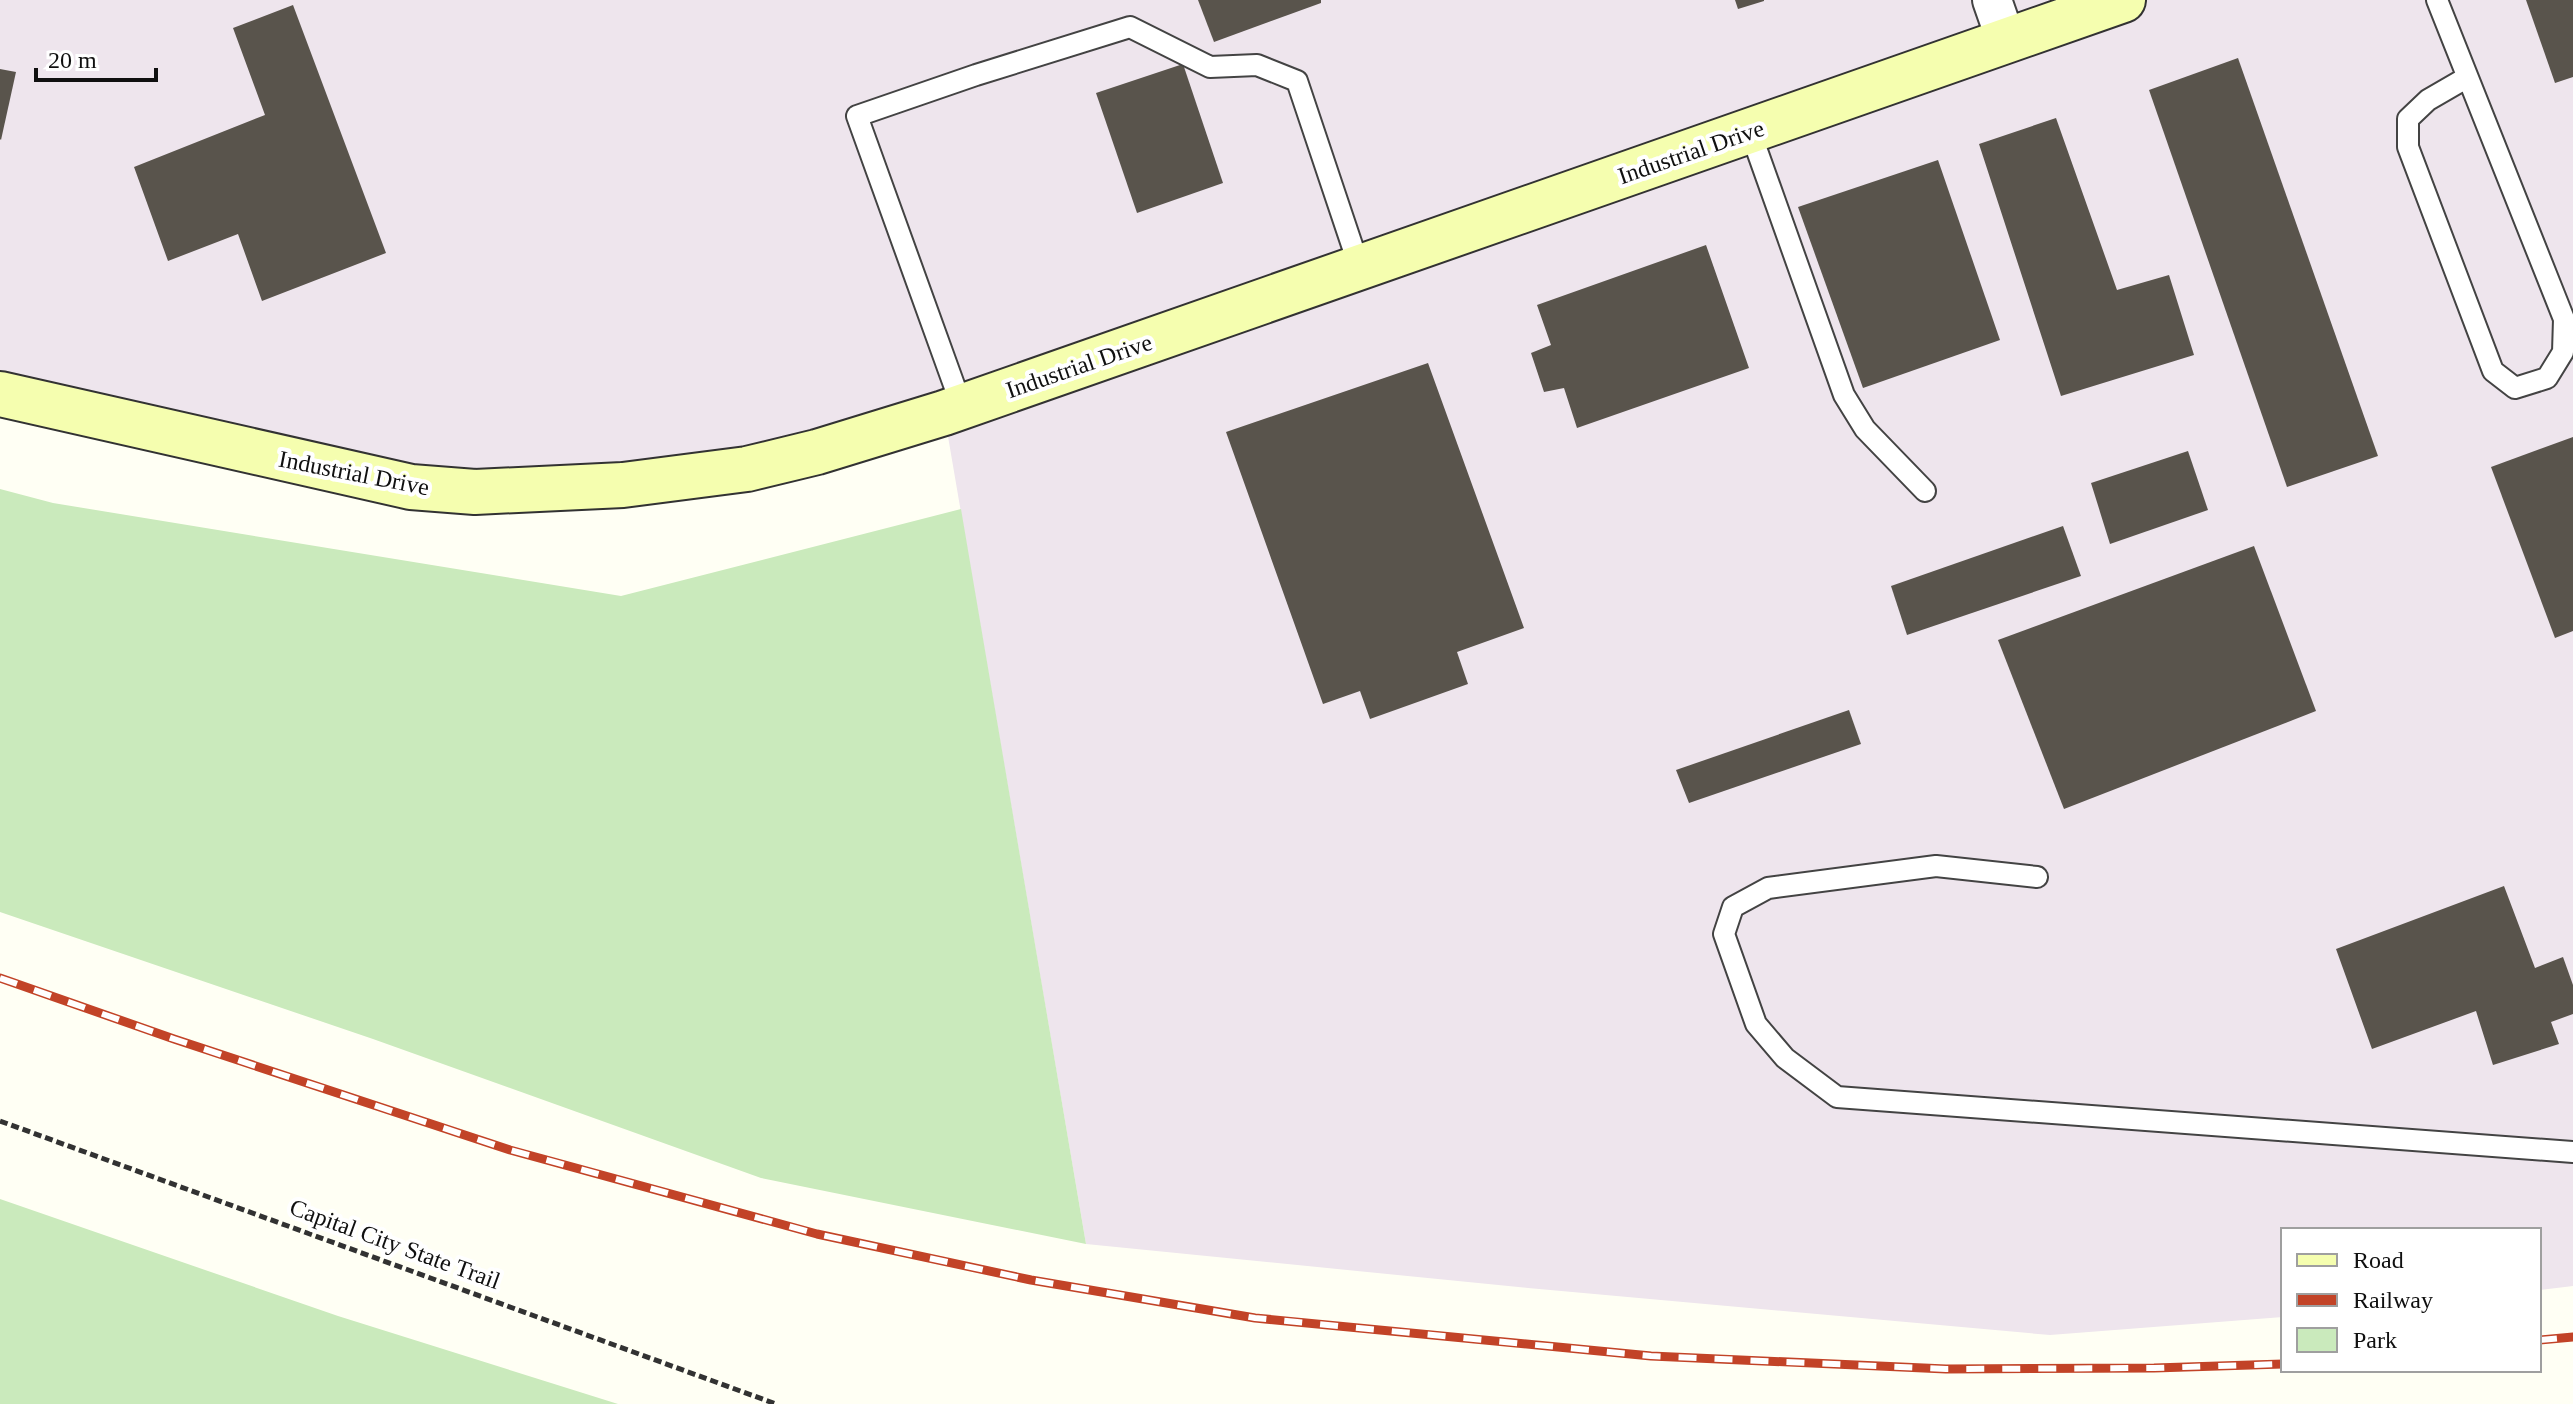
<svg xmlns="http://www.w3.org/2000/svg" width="2573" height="1404" font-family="Georgia,serif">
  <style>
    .industrial { fill: #eee5ed }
    .green { fill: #caeabc }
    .building { fill: #59544c }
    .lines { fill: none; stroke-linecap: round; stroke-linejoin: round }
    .lane-casing { stroke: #434343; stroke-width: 24 }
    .street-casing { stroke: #434343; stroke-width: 42 }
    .secondary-casing { stroke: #323232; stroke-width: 48 }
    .path { stroke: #323232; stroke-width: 5; stroke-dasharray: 8 4; stroke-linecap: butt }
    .lane { stroke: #fff; stroke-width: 20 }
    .street { stroke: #fff; stroke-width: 38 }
    .secondary { stroke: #f5feaf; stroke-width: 44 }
    .rail-casing { stroke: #c24327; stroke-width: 9 }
    .rail { stroke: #fff; stroke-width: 6; stroke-dasharray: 18; stroke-linecap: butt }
    .labels { text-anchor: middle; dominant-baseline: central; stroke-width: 8; stroke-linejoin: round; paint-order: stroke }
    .street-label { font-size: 24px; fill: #101010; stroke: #fff }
  </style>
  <rect width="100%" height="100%" fill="#fffff4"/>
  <path class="industrial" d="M 0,0 L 2573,0 L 2573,1286 L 2539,1290 L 2539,1230 L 2283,1230 L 2283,1317 L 2050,1335 L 1528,1288 L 1086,1244 L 944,413 L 817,452 L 475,492 L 0,394 Z"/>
  <g class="green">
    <path d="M 0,489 L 53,503 L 621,596 L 961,509 L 1086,1244 L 761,1178 L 373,1039 L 0,912 Z"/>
    <path d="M 0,1199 L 338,1316 L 618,1404 L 0,1404 Z"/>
  </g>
  <g class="building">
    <path d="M 1198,0 L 1321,0 L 1321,3 L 1214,42 Z"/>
    <path d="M 1735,0 L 1764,0 L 1764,1 L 1738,9 Z"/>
    <path d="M 2526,0 L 2573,0 L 2573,77 L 2555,83 Z"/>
    <path d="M 293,5 L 386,253 L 262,301 L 238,234 L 168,261 L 134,167 L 265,115 L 233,28 Z"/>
    <path d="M 2238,58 L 2378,456 L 2287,487 L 2149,90 Z"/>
    <path d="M 1183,64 L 1223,183 L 1137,213 L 1096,93 Z"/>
    <path d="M 0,69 L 16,72 L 1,140 L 0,139 Z"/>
    <path d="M 2056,118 L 2117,290 L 2169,275 L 2194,355 L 2061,396 L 1979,144 Z"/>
    <path d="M 1938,160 L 2000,340 L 1863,388 L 1798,207 Z"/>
    <path d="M 1706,245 L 1749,368 L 1577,428 L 1564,388 L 1544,392 L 1531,353 L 1551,345 L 1537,305 Z"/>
    <path d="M 1428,363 L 1524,628 L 1457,652 L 1468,684 L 1370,719 L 1360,691 L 1323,704 L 1226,432 Z"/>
    <path d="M 2573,437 L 2573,631 L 2555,638 L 2491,467 Z"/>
    <path d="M 2188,451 L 2208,510 L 2110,544 L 2091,483 Z"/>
    <path d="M 2063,526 L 2081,576 L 1907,635 L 1891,586 Z"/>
    <path d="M 2254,546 L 2316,711 L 2064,809 L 1998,640 Z"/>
    <path d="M 1849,710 L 1861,744 L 1689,803 L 1676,770 Z"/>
    <path d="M 2504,886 L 2535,968 L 2563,957 L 2573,985 L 2573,1014 L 2551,1022 L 2559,1044 L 2493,1065 L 2476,1011 L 2372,1049 L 2336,949 Z"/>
  </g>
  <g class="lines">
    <defs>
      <g id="lane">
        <path d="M 2437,0 L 2564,319 L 2563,352 L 2547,378 L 2515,388 L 2493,371 L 2408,147 L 2408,119 L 2428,100 L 2466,78"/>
        <path d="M 1750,131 L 1844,395 L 1865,429 L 1925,491"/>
        <path d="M 962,407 L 857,116 L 976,75 L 1130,27 L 1210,67 L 1257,65 L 1297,81 L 1359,266"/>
        <path d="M 2037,877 L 1936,866 L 1768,888 L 1733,907 L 1724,934 L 1756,1024 L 1785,1058 L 1837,1097 L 2573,1152"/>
      </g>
      <path id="street" d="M 1992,0 L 2007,43"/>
      <path id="secondary" d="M 0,394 L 411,487 L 475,492 L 623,485 L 747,469 L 817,452 L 944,413 L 2123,0"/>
    </defs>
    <use href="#lane" class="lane-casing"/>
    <use href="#street" class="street-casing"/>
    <use href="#secondary" class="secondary-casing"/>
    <path class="path" d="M 0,1121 L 776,1404"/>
    <use href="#lane" class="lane"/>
    <use href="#street" class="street"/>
    <use href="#secondary" class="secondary"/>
    <defs>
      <g id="rail">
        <path d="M 0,978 L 174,1039 L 510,1150 L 817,1234 L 1031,1280 L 1255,1318 L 1651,1356 L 1946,1369 L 2154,1368 L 2283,1364"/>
        <path d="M 2539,1340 L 2573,1337"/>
      </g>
    </defs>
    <use href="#rail" class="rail-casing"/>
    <use href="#rail" class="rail"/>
  </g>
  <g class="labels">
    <g class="street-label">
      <text transform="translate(1691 152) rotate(-19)">Industrial Drive</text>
      <text transform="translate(1079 366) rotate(-19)">Industrial Drive</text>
      <text transform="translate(354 473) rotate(11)">Industrial Drive</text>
      <text transform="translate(395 1244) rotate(20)">Capital City State Trail</text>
    </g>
  </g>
  <rect x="2281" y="1228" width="260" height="144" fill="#ffffff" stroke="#9f9f9f" stroke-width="2"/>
  <rect x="2297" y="1254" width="40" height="12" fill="#f5feaf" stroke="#9f9f9f" stroke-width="2"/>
  <text x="2353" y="1268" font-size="24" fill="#101010">Road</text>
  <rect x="2297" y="1294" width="40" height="12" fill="#c24327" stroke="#9f9f9f" stroke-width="2"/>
  <text x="2353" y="1308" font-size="24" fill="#101010">Railway</text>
  <rect x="2297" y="1328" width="40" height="24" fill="#caeabc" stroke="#9f9f9f" stroke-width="2"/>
  <text x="2353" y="1348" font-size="24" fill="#101010">Park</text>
  <path d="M36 68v12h120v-12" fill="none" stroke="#101010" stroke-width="4"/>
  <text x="48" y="68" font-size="24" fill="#101010" stroke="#ffffff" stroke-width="6" paint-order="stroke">20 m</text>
</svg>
